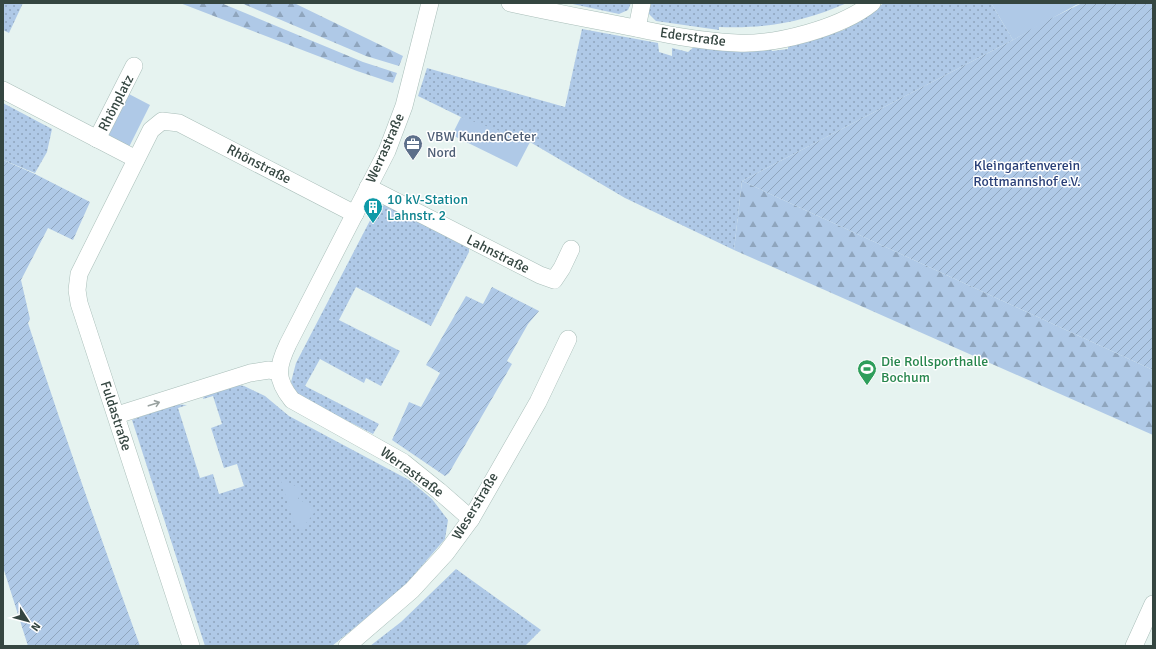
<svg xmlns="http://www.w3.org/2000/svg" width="1156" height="649" font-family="Signika,sans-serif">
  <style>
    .grass { fill: url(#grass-dots) }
    .forest { fill: url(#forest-firs) }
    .park { fill: #afc9e7 }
    .garden { fill: url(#garden-furrows) }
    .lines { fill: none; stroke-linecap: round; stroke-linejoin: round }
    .minor-casing { stroke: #a9beb9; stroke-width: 18 }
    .minor { stroke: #fff; stroke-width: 17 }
    .oneway { stroke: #9aa2a0 }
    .labels { text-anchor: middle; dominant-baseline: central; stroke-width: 3; stroke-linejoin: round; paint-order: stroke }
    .street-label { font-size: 14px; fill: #354641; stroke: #fff }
    .service-label { font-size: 14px; fill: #4e5e75; stroke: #fff; text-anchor: start }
    .park-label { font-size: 14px; fill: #293f77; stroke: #fff }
    .culture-label { font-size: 14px; fill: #0d838f; stroke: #fff; text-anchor: start }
    .leisure-label { font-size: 14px; fill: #27864d; stroke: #fff; text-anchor: start }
  </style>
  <defs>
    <pattern id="grass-dots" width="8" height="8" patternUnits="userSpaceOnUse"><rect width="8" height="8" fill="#afc9e7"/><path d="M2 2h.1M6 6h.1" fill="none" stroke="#8fa5bd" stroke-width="1.8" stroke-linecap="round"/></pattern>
    <pattern id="forest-firs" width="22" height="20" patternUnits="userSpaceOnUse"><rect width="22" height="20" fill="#afc9e7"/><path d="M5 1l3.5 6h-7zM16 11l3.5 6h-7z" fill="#8fa5bd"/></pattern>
    <pattern id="garden-furrows" width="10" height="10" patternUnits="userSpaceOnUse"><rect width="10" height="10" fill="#afc9e7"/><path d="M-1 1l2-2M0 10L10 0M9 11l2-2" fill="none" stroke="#8fa5bd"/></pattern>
  </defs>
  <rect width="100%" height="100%" fill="#e6f3f0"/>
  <g class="grass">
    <path d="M 3,3 L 23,3 L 9,33 L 3,30 Z"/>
    <path d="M 568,3 L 631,3 L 628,10 L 619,14 Z"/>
    <path d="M 649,3 L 847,3 C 803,22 767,29 719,27 L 719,30 L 656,21 L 649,14 Z"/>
    <path d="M 884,3 L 991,3 L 1013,40 L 742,181 L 734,250 L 625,198 L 530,142 L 467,120 L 418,96 L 427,68 L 565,107 L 582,29 L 658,43 L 659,52 L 672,56 L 672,48 L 688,52 L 695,46 L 771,48 L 772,51 L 788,49 L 788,46 L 844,30 Z"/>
    <path d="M 3,103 L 52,129 L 47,152 L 35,173 L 3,160 Z"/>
    <path d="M 385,205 L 469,247 L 469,252 L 431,326 L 356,287 L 339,320 L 400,351 L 381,386 L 366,378 L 364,383 L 320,359 L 305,386 L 379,424 L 373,434 L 297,395 L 291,382 L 296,363 L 377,207 Z"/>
    <path d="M 232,384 L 244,386 L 265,396 L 289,416 L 409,480 L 432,499 L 448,520 L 445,539 L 401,590 L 332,646 L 205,646 L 132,420 L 172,404 L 187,405 L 178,408 L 200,478 L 213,474 L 219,494 L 244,486 L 237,464 L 224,468 L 211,428 L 222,424 L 213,396 L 203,399 L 205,392 Z"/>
    <path d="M 456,569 L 541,630 L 525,646 L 370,646 L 401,622 Z"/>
  </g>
  <g class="forest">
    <path d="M 180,3 L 221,3 L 363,62 L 397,73 L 393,83 L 357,71 Z"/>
    <path d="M 241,3 L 294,3 L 403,56 L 399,66 L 366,56 Z"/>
    <path d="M 742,181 L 1153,370 L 1153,435 L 734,250 Z"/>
  </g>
  <g class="park">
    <path d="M 991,3 L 1082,3 L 1076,5 L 1013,40 Z"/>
    <path d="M 127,93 L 150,105 L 128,149 L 105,137 Z"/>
    <path d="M 461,117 L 530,142 L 517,167 L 452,135 Z"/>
    <path d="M 280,478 L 303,490 L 298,499 L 317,509 L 301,530 L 295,525 Z"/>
  </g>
  <g class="garden">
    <path d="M 1082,3 L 1153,3 L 1153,370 L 742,181 L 1013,40 L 1040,24 Z"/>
    <path d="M 3,160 L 35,174 L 90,202 L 73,240 L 48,228 L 21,280 L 30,319 L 28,323 C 63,432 101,539 140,646 L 28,646 L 3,567 Z"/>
    <path d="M 492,287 L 539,311 L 528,324 L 507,361 L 512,364 L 449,473 L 445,476 L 392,440 L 409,402 L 421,407 L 440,373 L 426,365 L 466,296 L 483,304 Z"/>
  </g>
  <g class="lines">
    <defs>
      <g id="minor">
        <path d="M 430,3 L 404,106 L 387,151 L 288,344 C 277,367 275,379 292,400 L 403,462 L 439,491 L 471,519"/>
        <path d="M 510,3 C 546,11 583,18 620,25 C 659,33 697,41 737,43 C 776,45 841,28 872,3"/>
        <path d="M 637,28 L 642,3"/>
        <path d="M 3,90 L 136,159"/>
        <path d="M 97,139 L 134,66"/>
        <path d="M 368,187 L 540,275 L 554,280 L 562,268 L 571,249"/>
        <path d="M 117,415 L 250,373 L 269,370 L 278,372"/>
        <path d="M 191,646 L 79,303 L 77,290 L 79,274 L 151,130 L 162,121 L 179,123 L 355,214"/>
        <path d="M 347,646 L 412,590 L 446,553 L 471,519 L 538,402 L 568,339"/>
        <path d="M 1134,646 L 1153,604"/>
      </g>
    </defs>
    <use href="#minor" class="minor-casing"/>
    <use href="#minor" class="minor"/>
  </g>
  <defs><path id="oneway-shaft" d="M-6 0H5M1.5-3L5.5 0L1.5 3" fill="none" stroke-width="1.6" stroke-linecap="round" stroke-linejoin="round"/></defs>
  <use class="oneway" href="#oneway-shaft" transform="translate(154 404) rotate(-18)"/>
  <defs>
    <symbol id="office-pin" viewBox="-11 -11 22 30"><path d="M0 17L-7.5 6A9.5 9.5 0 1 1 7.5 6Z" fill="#5c6f8a" stroke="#fff"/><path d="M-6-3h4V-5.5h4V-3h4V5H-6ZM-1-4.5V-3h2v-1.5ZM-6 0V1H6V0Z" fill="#fff"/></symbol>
    <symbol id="building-pin" viewBox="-11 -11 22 30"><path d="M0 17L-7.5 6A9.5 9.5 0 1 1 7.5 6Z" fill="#0f9aa8" stroke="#fff"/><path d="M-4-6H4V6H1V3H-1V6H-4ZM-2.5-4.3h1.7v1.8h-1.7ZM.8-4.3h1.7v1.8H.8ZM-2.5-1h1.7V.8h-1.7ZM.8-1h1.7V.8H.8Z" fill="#fff"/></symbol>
    <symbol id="stadium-pin" viewBox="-11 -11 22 30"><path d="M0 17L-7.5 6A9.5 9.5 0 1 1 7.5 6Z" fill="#2e9e5b" stroke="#fff"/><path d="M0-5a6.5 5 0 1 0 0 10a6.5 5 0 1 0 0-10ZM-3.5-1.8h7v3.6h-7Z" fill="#fff"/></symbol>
  </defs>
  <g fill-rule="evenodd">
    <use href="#office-pin" x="402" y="133" width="22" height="30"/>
    <use href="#building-pin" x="362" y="196" width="22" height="30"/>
    <use href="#stadium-pin" x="856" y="358" width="22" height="30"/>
  </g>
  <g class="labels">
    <g class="street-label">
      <text transform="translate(693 37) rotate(8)">Ederstraße</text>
      <text transform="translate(116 103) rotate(-63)">Rhönplatz</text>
      <text transform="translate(385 148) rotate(-66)">Werrastraße</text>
      <text transform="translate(259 164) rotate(27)">Rhönstraße</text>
      <text transform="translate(498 254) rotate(27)">Lahnstraße</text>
      <text transform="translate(116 416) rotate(72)">Fuldastraße</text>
      <text transform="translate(412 472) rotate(36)">Werrastraße</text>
      <text transform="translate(475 506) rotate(-59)">Weserstraße</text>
    </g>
    <g class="service-label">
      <text x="427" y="136">VBW KundenCeter<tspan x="427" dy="16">Nord</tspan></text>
    </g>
    <g class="park-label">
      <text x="1027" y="165">Kleingartenverein<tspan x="1027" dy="16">Rottmannshof e.V.</tspan></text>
    </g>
    <g class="culture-label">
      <text x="387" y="199">10 kV-Station<tspan x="387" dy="16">Lahnstr. 2</tspan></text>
    </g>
    <g class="leisure-label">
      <text x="881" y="361">Die Rollsporthalle<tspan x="881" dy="16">Bochum</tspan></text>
    </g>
  </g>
  <rect width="1156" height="649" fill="none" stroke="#354641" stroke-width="8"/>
  <g transform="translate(28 621) rotate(126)" stroke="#ffffff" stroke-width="3" paint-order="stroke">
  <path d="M0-3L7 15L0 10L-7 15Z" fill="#354641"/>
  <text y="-6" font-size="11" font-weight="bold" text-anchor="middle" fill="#354641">N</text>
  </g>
</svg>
